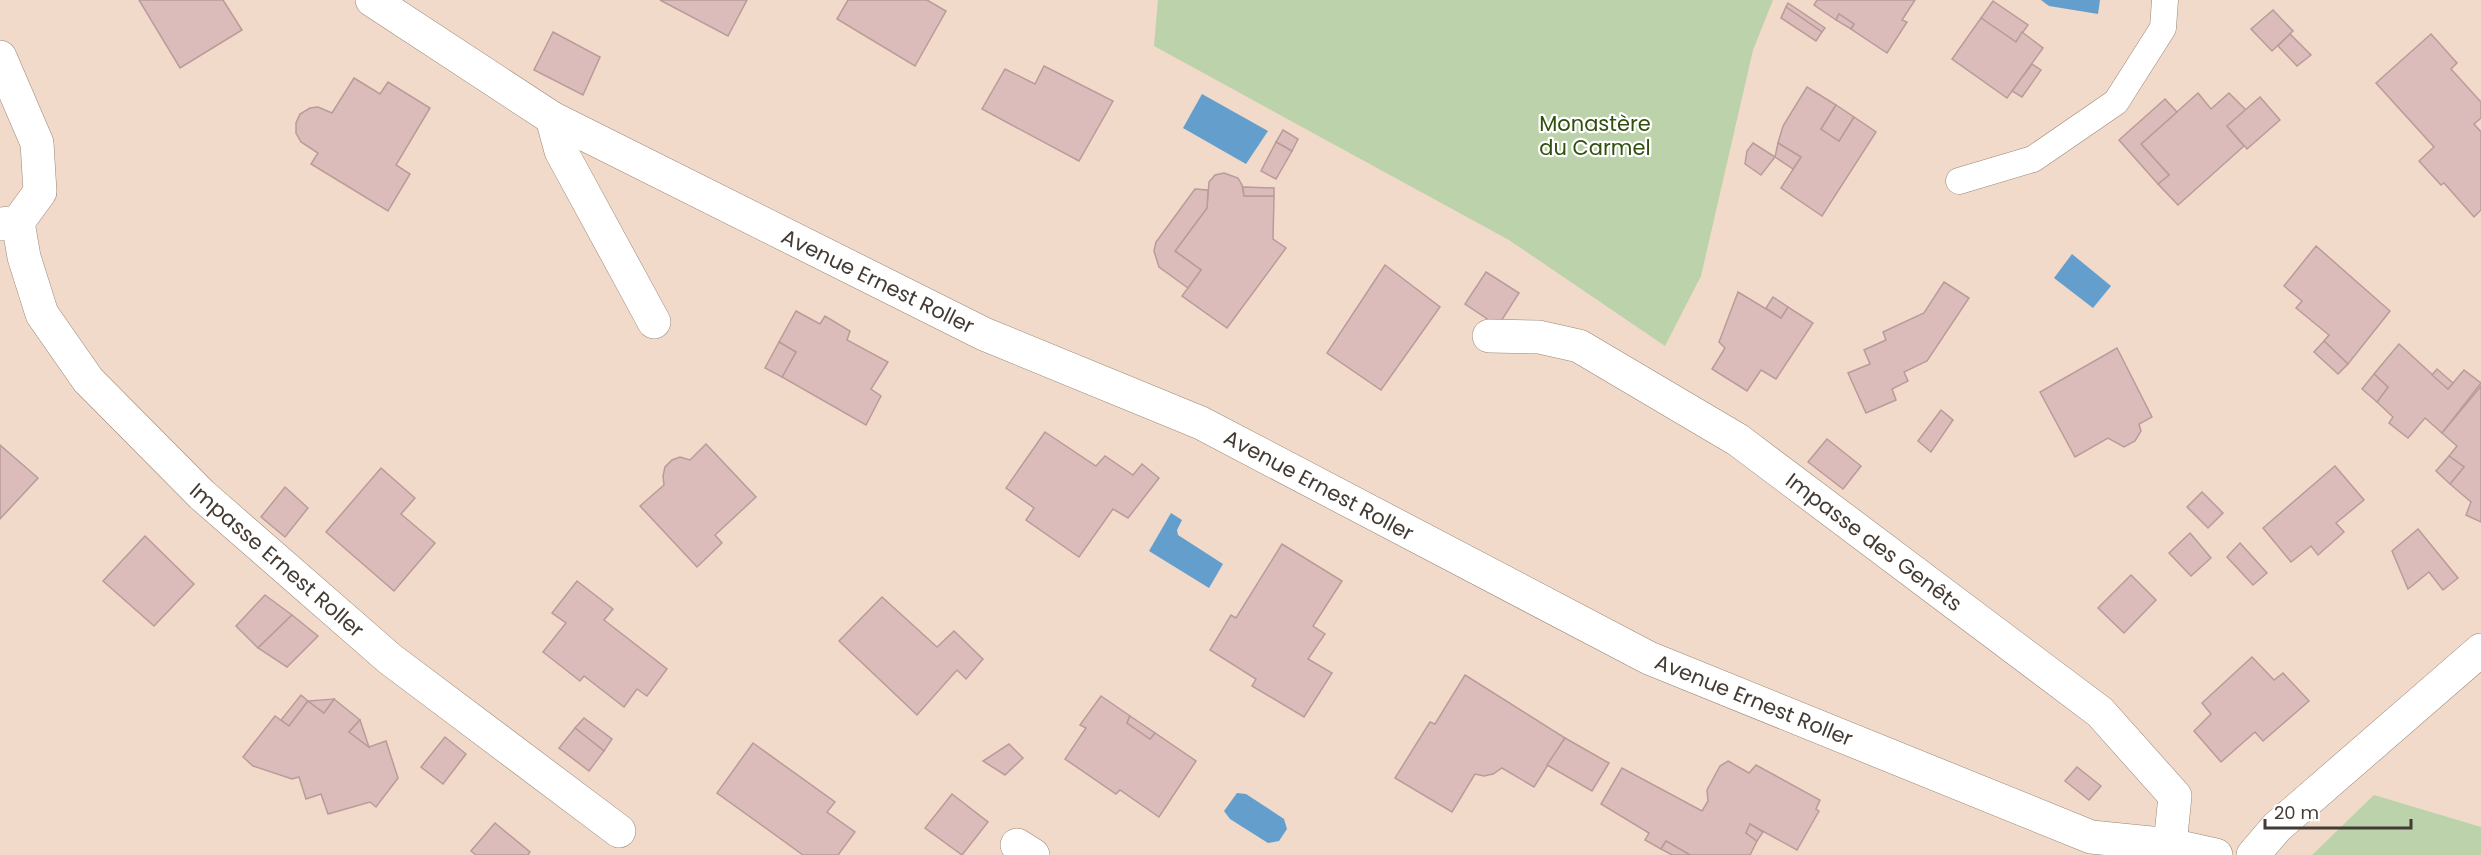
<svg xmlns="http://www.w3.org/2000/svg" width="2481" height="855" font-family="Poppins,sans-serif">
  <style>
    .green { fill: #bbd2aa }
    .water { fill: #639ecc }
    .building { fill: #dbbcba; stroke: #b99b9a; stroke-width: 1.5 }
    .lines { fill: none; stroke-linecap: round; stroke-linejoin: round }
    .lane-casing { stroke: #9a8574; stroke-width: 27 }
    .street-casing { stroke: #9a8574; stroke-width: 34 }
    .secondary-casing { stroke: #9a8574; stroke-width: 34 }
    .lane { stroke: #fff; stroke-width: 26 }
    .street { stroke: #fff; stroke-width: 33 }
    .secondary { stroke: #fff; stroke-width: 33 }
    .labels { text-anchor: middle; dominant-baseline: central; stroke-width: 4.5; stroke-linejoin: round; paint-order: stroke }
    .park-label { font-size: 21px; fill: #314f0d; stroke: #fff }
    .street-label { font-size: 21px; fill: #443b34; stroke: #fff }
  </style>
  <rect width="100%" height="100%" fill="#f1dac9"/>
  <g class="green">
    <path d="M 1158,0 L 1773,0 L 1753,50 L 1701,276 L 1665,346 L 1509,240 L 1154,46 Z"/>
    <path d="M 2374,795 L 2481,827 L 2481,855 L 2312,855 Z"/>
  </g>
  <g class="water">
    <path d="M 2041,0 L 2100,0 L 2098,14 L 2049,6 Z"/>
    <path d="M 1202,94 L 1268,131 L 1246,164 L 1183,128 Z"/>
    <path d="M 2072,254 L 2111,286 L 2093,308 L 2054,278 Z"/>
    <path d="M 1171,513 L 1182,520 L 1177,530 L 1178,535 L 1223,564 L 1209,588 L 1149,551 Z"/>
    <path d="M 1237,793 L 1246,794 L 1284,819 L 1287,829 L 1279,841 L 1268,843 L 1230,819 L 1224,811 Z"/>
  </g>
  <g class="building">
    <path d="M 139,0 L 223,0 L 242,30 L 180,68 Z"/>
    <path d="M 660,0 L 747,0 L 728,36 Z"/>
    <path d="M 848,0 L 927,0 L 946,11 L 915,66 L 837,19 Z"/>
    <path d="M 1817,0 L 1915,0 L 1902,20 L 1907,22 L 1887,53 L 1851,29 L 1854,24 L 1839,14 L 1836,20 L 1814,5 Z"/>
    <path d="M 1993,1 L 2028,25 L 2016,42 L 1981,18 Z"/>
    <path d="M 1788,3 L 1825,28 L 1822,32 L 1786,7 Z"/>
    <path d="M 1786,7 L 1822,32 L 1816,41 L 1781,18 Z"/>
    <path d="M 2273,10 L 2293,31 L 2272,51 L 2251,29 Z"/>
    <path d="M 1839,14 L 1854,24 L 1851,29 L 1836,20 Z"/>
    <path d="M 1981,18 L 2016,42 L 2022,32 L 2043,48 L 2007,98 L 1952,59 Z"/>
    <path d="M 553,32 L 600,57 L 583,95 L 534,70 Z"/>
    <path d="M 2290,34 L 2311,55 L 2297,66 L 2278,46 Z"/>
    <path d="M 2431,34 L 2457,63 L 2451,69 L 2481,102 L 2481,118 L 2474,124 L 2481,132 L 2481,210 L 2474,217 L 2444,183 L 2441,185 L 2419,161 L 2434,147 L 2376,83 Z"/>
    <path d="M 2032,64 L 2041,70 L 2022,97 L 2012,91 Z"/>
    <path d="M 1044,66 L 1113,101 L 1079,161 L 982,109 L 1005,69 L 1035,84 Z"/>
    <path d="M 354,78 L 380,94 L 388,82 L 430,108 L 396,165 L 410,174 L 388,211 L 311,164 L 318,153 L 301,142 L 296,133 L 296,123 L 300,114 L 310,108 L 318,107 L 332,113 Z"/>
    <path d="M 1807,87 L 1836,105 L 1821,129 L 1839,141 L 1854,117 L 1876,132 L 1822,216 L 1781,188 L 1801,157 L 1778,143 L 1783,126 Z"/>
    <path d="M 2198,93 L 2211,109 L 2229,93 L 2246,110 L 2227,126 L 2244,146 L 2178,205 L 2158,184 L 2169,175 L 2141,144 Z"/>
    <path d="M 2260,97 L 2280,120 L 2247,149 L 2227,126 Z"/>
    <path d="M 2165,99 L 2177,112 L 2141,144 L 2169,175 L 2158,184 L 2119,140 Z"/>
    <path d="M 1836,105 L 1854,117 L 1839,141 L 1821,129 Z"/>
    <path d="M 1283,130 L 1298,139 L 1292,151 L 1276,142 Z"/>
    <path d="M 1276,142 L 1292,151 L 1276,179 L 1261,171 Z"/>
    <path d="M 1753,143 L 1775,157 L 1761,175 L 1745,164 L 1747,151 Z"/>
    <path d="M 1778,143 L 1801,157 L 1793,169 L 1775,157 Z"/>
    <path d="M 1224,173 L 1238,178 L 1242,185 L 1244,196 L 1274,196 L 1273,239 L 1286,248 L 1227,328 L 1182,296 L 1201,270 L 1175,251 L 1207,208 L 1209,182 L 1215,175 Z"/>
    <path d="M 1243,187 L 1274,188 L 1274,196 L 1244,196 Z"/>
    <path d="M 1195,189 L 1208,190 L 1207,208 L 1175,251 L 1201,270 L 1188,288 L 1159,267 L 1154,251 L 1156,242 Z"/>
    <path d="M 2316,246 L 2390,311 L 2348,364 L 2324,341 L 2329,335 L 2296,308 L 2302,301 L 2284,286 Z"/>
    <path d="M 1385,265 L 1440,307 L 1381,390 L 1327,353 Z"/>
    <path d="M 1486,272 L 1519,293 L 1498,326 L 1465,304 Z"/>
    <path d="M 1944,282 L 1969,298 L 1927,361 L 1904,372 L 1908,381 L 1892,389 L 1896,400 L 1866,413 L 1848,373 L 1870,364 L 1864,350 L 1886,340 L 1883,332 L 1924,313 Z"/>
    <path d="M 1738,292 L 1781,318 L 1788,307 L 1813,323 L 1776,379 L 1761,370 L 1747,391 L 1712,369 L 1725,348 L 1719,342 Z"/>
    <path d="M 1773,297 L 1788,307 L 1781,318 L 1766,308 Z"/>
    <path d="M 796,311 L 820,324 L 825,316 L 850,331 L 847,340 L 888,362 L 871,389 L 881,396 L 866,425 L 782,377 L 796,352 L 779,342 Z"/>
    <path d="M 2324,341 L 2348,364 L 2338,374 L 2314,352 Z"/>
    <path d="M 779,342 L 796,352 L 782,377 L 765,368 Z"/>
    <path d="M 2399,344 L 2448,389 L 2464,370 L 2481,383 L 2442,433 L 2425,418 L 2408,438 L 2389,423 L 2393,417 L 2377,402 L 2388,387 L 2374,374 Z"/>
    <path d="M 2117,348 L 2152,417 L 2139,424 L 2141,431 L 2135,441 L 2124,447 L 2108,438 L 2075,457 L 2040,392 Z"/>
    <path d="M 2437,369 L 2453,383 L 2448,389 L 2432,375 Z"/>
    <path d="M 2374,374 L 2388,387 L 2377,402 L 2362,389 Z"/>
    <path d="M 2481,386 L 2481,522 L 2466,515 L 2471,502 L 2450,484 L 2464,467 L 2449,456 L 2457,446 L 2442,433 Z"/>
    <path d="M 1941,410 L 1953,420 L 1931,452 L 1918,441 Z"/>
    <path d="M 1045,432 L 1096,466 L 1105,456 L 1133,475 L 1142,464 L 1159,478 L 1128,518 L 1113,509 L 1079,557 L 1026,520 L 1034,508 L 1006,488 Z"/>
    <path d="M 1827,439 L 1861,466 L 1843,489 L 1808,462 Z"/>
    <path d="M 706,444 L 756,497 L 715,535 L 722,543 L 697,567 L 640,506 L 664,485 L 663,476 L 665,467 L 672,460 L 680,457 L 690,460 Z"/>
    <path d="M 0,445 L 38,478 L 0,519 Z"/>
    <path d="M 2449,456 L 2464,467 L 2450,484 L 2436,471 Z"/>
    <path d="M 2335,466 L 2364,500 L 2336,523 L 2344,532 L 2318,555 L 2311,546 L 2291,562 L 2263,528 Z"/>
    <path d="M 381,468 L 415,498 L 401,514 L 435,543 L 394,591 L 326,532 Z"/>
    <path d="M 285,487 L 308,508 L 285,537 L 261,517 Z"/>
    <path d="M 2202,492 L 2223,513 L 2208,528 L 2187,507 Z"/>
    <path d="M 2418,529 L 2458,578 L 2443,590 L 2429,572 L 2408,589 L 2392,551 Z"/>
    <path d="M 2190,533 L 2211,558 L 2191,576 L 2169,553 Z"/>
    <path d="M 145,536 L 194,584 L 154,626 L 103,581 Z"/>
    <path d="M 2240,543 L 2267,573 L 2253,585 L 2227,557 Z"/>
    <path d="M 1282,544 L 1342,581 L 1313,626 L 1325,634 L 1308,659 L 1332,673 L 1304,717 L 1252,686 L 1256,679 L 1210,650 L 1231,615 L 1236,618 Z"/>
    <path d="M 2131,575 L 2156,600 L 2124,633 L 2098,608 Z"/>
    <path d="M 577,581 L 613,609 L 604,620 L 667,669 L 647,696 L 637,689 L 624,707 L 584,676 L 580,681 L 543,652 L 566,623 L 552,613 Z"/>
    <path d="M 265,595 L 292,615 L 258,648 L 236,626 Z"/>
    <path d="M 882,597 L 937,647 L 954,631 L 983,659 L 966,679 L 957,670 L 917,715 L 839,641 Z"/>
    <path d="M 292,615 L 318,636 L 287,667 L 258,648 Z"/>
    <path d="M 2252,657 L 2274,680 L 2283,673 L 2309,701 L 2263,741 L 2255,732 L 2221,762 L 2194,731 L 2211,714 L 2202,703 Z"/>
    <path d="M 1465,675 L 1565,738 L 1534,787 L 1502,768 L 1493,774 L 1484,776 L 1475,774 L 1452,812 L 1395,778 L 1430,722 L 1435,724 Z"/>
    <path d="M 301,695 L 308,701 L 289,726 L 281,720 Z"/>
    <path d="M 1101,696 L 1130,716 L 1127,723 L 1150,739 L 1155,733 L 1196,761 L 1159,817 L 1120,790 L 1116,794 L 1065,759 L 1086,728 L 1080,725 Z"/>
    <path d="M 334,699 L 360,720 L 349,732 L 369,747 L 386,741 L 398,778 L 376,807 L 370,802 L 328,814 L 321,794 L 306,799 L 299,777 L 292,779 L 253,766 L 243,757 L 275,716 L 289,726 L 308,701 L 324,713 Z"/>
    <path d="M 334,699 L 324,713 L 308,701 Z"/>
    <path d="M 1130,716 L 1155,733 L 1150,739 L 1127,723 Z"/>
    <path d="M 584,718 L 612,739 L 604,751 L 575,728 Z"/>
    <path d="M 360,720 L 369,747 L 349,732 Z"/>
    <path d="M 575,728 L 604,751 L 589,771 L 559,748 Z"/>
    <path d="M 445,737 L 466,754 L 443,784 L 421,767 Z"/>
    <path d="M 1565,738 L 1609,763 L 1592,791 L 1547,765 Z"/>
    <path d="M 753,743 L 835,802 L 827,812 L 855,832 L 838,855 L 803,855 L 717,793 Z"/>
    <path d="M 1009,744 L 1023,758 L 1005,775 L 983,761 Z"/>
    <path d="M 1728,761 L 1749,773 L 1756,765 L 1820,800 L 1816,809 L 1819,811 L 1797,850 L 1750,824 L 1746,833 L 1757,841 L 1750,855 L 1690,855 L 1666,841 L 1661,849 L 1645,840 L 1649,833 L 1601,804 L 1622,768 L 1702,811 L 1708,801 L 1707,790 L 1720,766 Z"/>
    <path d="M 2077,767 L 2101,786 L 2089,800 L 2065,781 Z"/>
    <path d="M 952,794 L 988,822 L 962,855 L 925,828 Z"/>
    <path d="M 495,823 L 530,852 L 528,855 L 476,855 L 471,851 Z"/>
    <path d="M 1750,824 L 1763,832 L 1757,841 L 1746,833 Z"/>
    <path d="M 1666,841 L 1690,855 L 1672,855 L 1661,849 Z"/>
  </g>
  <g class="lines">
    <defs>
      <path id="lane" d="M 1959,181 L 2033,159 L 2116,102 L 2163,28 L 2165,0"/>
      <g id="street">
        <path d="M 372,0 L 552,118 L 984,334 L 1201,423 L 1649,658 L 2091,837 L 2171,845 L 2216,855"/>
        <path d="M 0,57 L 37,143 L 40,192 L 18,222 L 0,224"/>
        <path d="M 552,118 L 561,151 L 654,322"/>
        <path d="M 18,222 L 24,257 L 42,314 L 88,380 L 202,495 L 390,659 L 619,831"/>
        <path d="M 1489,336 L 1539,337 L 1579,346 L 1738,440 L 2100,712 L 2175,796 L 2169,855"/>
        <path d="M 1017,845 L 1033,855"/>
      </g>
      <path id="secondary" d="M 2253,855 L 2277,827 L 2481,650"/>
    </defs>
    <use href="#lane" class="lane-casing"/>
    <use href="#street" class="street-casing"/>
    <use href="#secondary" class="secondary-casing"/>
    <use href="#lane" class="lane"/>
    <use href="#street" class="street"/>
    <use href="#secondary" class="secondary"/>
  </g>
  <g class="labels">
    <g class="park-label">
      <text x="1595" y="123">Monastère<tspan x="1595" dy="24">du Carmel</tspan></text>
    </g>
    <g class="street-label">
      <text transform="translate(878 281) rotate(26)">Avenue Ernest Roller</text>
      <text transform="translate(1319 485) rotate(28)">Avenue Ernest Roller</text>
      <text transform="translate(1874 542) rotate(37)">Impasse des Genêts</text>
      <text transform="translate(277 560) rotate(41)">Impasse Ernest Roller</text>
      <text transform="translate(1754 700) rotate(22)">Avenue Ernest Roller</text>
    </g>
  </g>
  <path d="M2265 819v9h146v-9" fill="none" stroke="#443b34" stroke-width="3"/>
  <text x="2274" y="819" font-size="18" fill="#443b34" stroke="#ffffff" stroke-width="4.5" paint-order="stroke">20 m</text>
</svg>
